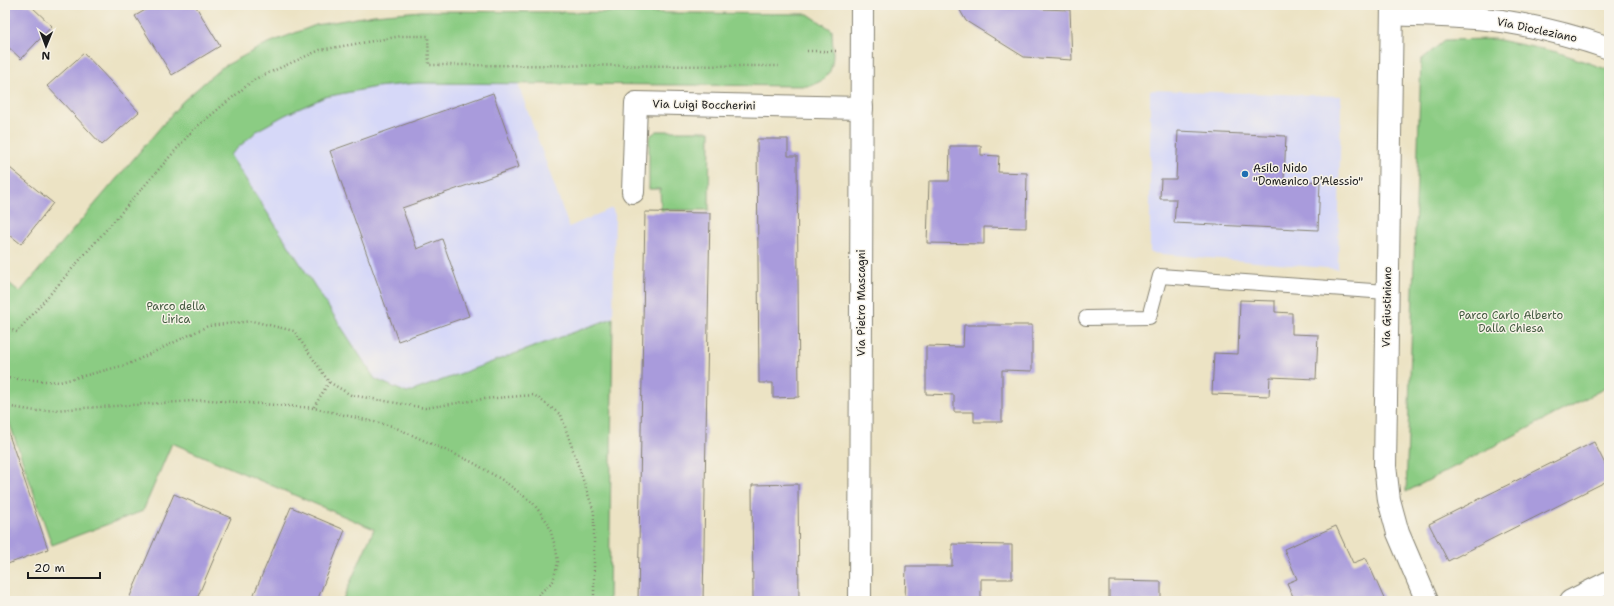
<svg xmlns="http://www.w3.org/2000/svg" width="1614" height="606" font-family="'Shantell Sans',sans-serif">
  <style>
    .built { fill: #d6d8f8 }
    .green { fill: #8bcc83; stroke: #547450 }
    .building { fill: #a99bdc }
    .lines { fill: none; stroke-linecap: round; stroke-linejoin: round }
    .lane-casing { stroke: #848070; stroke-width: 16 }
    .street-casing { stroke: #848070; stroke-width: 24 }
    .secondary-casing { stroke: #848070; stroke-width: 24 }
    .path { stroke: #848070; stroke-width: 2.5; stroke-dasharray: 1 3; stroke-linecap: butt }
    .lane { stroke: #fff; stroke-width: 14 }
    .street { stroke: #fff; stroke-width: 22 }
    .secondary { stroke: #fff; stroke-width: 22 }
    .poi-dot { fill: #1f6fb2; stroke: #f7f3e8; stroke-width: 1.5 }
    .labels { text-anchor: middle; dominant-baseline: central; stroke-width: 3; stroke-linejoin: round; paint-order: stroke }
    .street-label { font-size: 11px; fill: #1c1c1c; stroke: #f7f3e8 }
    .poi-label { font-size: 11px; fill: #1c1c1c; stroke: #f7f3e8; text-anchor: start }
    .park-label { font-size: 11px; fill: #435a40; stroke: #f7f3e8 }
  </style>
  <rect width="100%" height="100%" fill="#f7f3e8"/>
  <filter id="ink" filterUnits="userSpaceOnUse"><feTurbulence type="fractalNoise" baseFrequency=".025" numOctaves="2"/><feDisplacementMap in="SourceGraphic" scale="8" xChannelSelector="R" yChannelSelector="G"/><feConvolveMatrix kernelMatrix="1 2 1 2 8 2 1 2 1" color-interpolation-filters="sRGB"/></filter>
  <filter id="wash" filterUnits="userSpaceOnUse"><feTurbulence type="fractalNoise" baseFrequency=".012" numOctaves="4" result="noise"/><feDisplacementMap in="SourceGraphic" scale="16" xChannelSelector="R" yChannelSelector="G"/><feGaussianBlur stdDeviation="0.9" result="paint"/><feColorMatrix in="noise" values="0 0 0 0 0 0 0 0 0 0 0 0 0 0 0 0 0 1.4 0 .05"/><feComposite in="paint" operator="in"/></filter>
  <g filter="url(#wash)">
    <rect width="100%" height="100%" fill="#ece3c4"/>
    <g class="built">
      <path d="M 418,83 L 518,84 L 569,227 L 612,208 L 615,215 L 613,318 L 408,393 L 375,379 L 230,155 L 258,130 L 285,115 L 325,97 L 376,87 Z"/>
      <path d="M 1150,90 L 1341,96 L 1338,269 L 1150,253 Z"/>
    </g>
    <g class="green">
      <path d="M 421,11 L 808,14 L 832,30 C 832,45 837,68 824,79 C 820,82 814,84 810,86 L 418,83 L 376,87 L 325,97 L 285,115 L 258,130 L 230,155 L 375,379 L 407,393 L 613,318 L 609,601 L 342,601 L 374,529 L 172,443 L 143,511 L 52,545 L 9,422 L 5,421 L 5,280 L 20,292 L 182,102 L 221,68 L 266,44 L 316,25 L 374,15 Z"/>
      <path d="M 1494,39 L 1557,52 L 1609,70 L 1609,386 L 1406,492 L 1421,60 L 1445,40 Z"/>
      <path d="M 657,131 L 710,131 L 709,210 L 661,210 L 660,189 L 649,189 L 649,139 L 651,135 Z"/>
    </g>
    <g id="blocks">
      <g class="building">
        <path d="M 5,5 L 30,5 L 52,26 L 21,59 L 5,44 Z"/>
        <path d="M 154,5 L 195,5 L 220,46 L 172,75 L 135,16 Z"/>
        <path d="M 957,5 L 1033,5 L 1042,9 L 1070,10 L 1072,60 L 1024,57 L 966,21 Z"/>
        <path d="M 84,53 L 139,112 L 102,145 L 47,86 Z"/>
        <path d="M 493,93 L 519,167 L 402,208 L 417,249 L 442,239 L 469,316 L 398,341 L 330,151 Z"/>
        <path d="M 1178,131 L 1286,136 L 1284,180 L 1320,182 L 1318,230 L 1174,223 L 1176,199 L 1160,199 L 1161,179 L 1176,179 Z"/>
        <path d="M 757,139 L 788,139 L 788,156 L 797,156 L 799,397 L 773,398 L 773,383 L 759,383 Z"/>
        <path d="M 950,146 L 981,146 L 981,155 L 999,156 L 998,172 L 1027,173 L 1026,228 L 984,227 L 984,244 L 927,243 L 929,181 L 949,181 Z"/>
        <path d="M 5,164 L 53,203 L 21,244 L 5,231 Z"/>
        <path d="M 645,212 L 710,213 L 703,601 L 638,600 Z"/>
        <path d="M 1240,300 L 1275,301 L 1275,312 L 1292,313 L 1292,334 L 1318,335 L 1316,379 L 1270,377 L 1269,396 L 1212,394 L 1214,353 L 1238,354 Z"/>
        <path d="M 964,325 L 1032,325 L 1032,371 L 1002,370 L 1002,422 L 974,422 L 974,412 L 954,412 L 954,395 L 926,394 L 926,346 L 963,347 Z"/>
        <path d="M 5,432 L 8,432 L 48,549 L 5,565 Z"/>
        <path d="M 1594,442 L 1609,472 L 1609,480 L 1448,561 L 1429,524 Z"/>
        <path d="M 798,484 L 799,601 L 753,601 L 752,485 Z"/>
        <path d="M 174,494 L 231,518 L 196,601 L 128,601 Z"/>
        <path d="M 291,507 L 345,530 L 317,601 L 251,601 Z"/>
        <path d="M 1336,526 L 1353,563 L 1366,558 L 1385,601 L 1295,601 L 1287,583 L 1297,579 L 1284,549 Z"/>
        <path d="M 952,544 L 1012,545 L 1012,579 L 981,579 L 981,601 L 905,601 L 906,566 L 952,566 Z"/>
        <path d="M 1109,581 L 1161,582 L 1161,601 L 1109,601 Z"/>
      </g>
    </g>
  </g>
  <g filter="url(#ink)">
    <use href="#blocks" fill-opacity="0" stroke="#848070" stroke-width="1"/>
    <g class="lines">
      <defs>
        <path id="lane" d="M 1086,318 L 1149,317 L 1160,276 L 1387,292"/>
        <g id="street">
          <path d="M 1392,5 L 1385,466 L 1389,500 L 1398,533 L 1427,601"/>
          <path d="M 1392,14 C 1429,16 1466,16 1502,21 C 1538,27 1574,36 1609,48"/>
          <path d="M 633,192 L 636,103 L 862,108"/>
          <path d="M 1571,601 L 1609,582"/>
        </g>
        <path id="secondary" d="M 860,601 L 862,5"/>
      </defs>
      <use href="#lane" class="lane-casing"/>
      <use href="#street" class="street-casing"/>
      <use href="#secondary" class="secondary-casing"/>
      <g class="path">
        <path d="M 807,51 L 837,51"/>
        <path d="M 5,327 L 17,332 L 194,129 L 255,79 L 320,50 L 402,36 L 428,36 L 429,65 L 779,66"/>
        <path d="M 5,378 L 60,382 L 129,364 L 208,326 L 252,321 L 294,331 L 329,382 L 351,395 L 425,408 L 483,399 L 534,395 L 561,415 L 594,512 L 594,601"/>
        <path d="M 5,406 L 36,411 L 210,400 L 314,408 L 392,426 L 472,462 L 504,481 L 533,503 L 548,523 L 556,549 L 558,562 L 553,581 L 532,601"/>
        <path d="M 314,407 L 329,382"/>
      </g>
      <use href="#lane" class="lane"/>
      <use href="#street" class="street"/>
      <use href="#secondary" class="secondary"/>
    </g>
  </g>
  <circle class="poi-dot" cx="1245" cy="174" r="4"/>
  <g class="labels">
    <g class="street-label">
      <text transform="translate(1537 30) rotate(12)">Via Diocleziano</text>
      <text transform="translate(704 105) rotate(1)">Via Luigi Boccherini</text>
      <text transform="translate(861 303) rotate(-90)">Via Pietro Mascagni</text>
      <text transform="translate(1387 307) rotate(-89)">Via Giustiniano</text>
    </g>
    <g class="poi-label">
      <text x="1253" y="168">Asilo Nido<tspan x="1253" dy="13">"Domenico D'Alessio"</tspan></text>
    </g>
    <g class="park-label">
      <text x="176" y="306">Parco della<tspan x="176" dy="13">Lirica</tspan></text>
      <text x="1511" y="315">Parco Carlo Alberto<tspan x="1511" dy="13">Dalla Chiesa</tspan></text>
    </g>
  </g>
  <rect width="1614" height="606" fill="none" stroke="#f7f3e8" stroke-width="20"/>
  <g transform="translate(46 46) rotate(181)" stroke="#f7f3e8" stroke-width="3" paint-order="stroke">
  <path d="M0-3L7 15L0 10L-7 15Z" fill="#1c1c1c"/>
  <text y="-6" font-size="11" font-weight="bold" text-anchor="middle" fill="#1c1c1c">N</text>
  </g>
  <path d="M28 572v6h72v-6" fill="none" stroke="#1c1c1c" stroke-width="2"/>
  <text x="34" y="572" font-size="12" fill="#1c1c1c" stroke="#f7f3e8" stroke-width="3" paint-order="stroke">20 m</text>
</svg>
